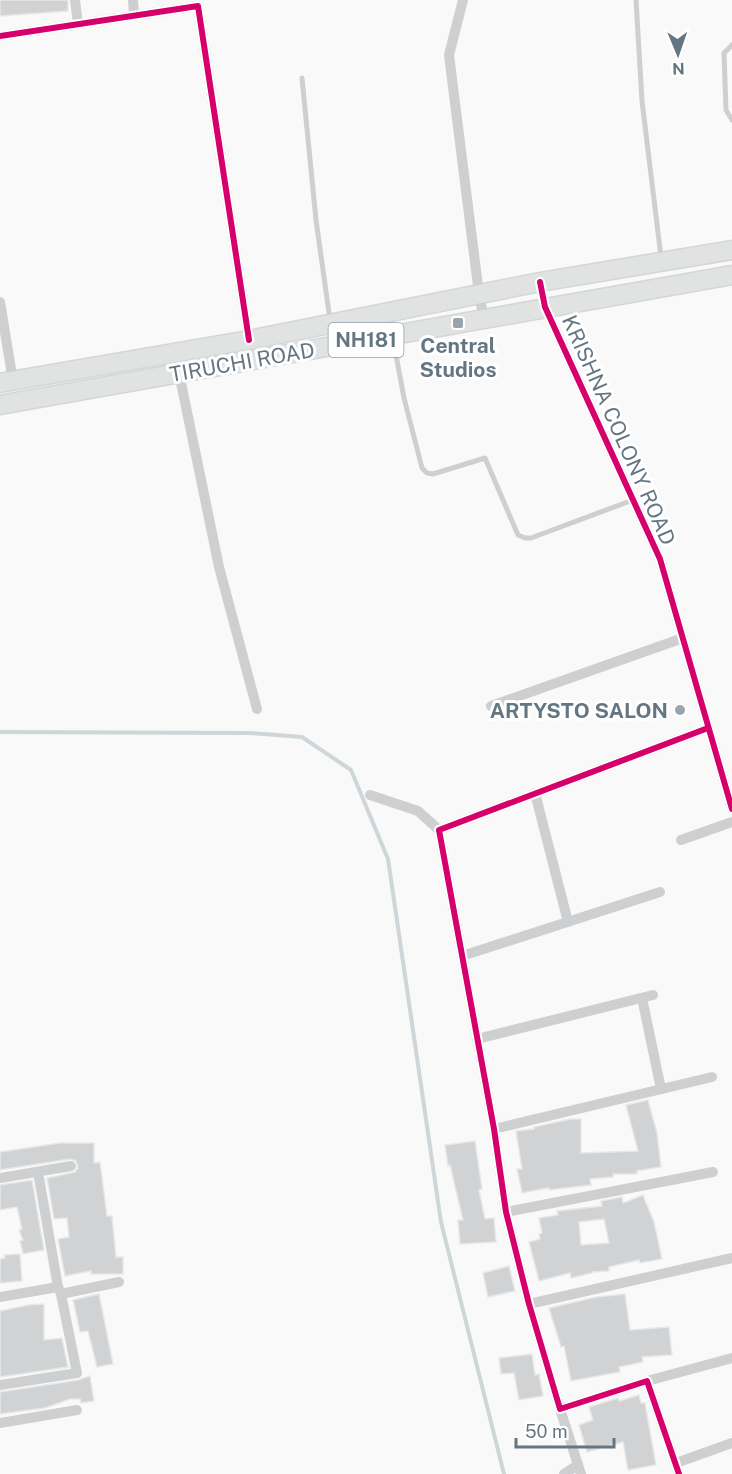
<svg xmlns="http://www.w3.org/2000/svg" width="732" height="1474" font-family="'Public Sans',sans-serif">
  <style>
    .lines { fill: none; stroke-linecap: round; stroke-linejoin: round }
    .stream { stroke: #ced6d9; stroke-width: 4 }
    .building { fill: #d0d2d3; stroke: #e8e8e8; stroke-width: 1.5; fill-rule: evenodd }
    .trunk-casing { stroke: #d5d6d6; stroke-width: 21 }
    .service { stroke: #cecfd0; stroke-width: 5 }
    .minor { stroke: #cecfd0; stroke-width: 10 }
    .trunk { stroke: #e1e2e2; stroke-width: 18 }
    .cycleway-casing { stroke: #fff; stroke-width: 10 }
    .cycleway { stroke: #d6006c; stroke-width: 6 }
    .poi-dot { fill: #99a4ac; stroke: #fff; stroke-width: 2 }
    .labels { text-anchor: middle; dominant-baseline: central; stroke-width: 6; stroke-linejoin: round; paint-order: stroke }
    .shield { fill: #fff; stroke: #939fa8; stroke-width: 1.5 }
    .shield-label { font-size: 20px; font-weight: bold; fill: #657683 }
    .poi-label { font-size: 21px; font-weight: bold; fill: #657683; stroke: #fff }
    .street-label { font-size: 21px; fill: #657683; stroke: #fff }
  </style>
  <rect width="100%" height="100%" fill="#f9f9f9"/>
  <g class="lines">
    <path class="stream" d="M 0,732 L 250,733 L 302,737 L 351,770 L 388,859 L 441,1222 L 504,1474"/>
  </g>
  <g class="building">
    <path d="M 0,0 L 68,0 L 68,11 L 0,16 Z"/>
    <path d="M 648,1100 L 657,1133 L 661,1167 L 637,1171 L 637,1174 L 613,1174 L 613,1177 L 590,1179 L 591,1185 L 549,1190 L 549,1188 L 522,1193 L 517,1169 L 522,1169 L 516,1131 L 534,1129 L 534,1127 L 570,1119 L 581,1119 L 581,1153 L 638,1151 L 626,1105 Z"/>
    <path d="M 475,1141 L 482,1189 L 479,1190 L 485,1219 L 494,1218 L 496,1242 L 460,1244 L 458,1220 L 463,1220 L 450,1165 L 448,1166 L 445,1145 Z"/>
    <path d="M 60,1143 L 94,1143 L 94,1163 L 100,1162 L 107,1216 L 112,1216 L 116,1257 L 123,1257 L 123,1274 L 91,1274 L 91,1271 L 65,1276 L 58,1239 L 69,1237 L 67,1218 L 54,1219 L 47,1178 L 75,1172 L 78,1168 L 76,1161 L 70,1159 L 0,1170 L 0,1152 Z"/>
    <path d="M 32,1180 L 44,1250 L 23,1254 L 20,1241 L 23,1240 L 19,1230 L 22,1229 L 17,1207 L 0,1210 L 0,1185 Z"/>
    <path d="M 643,1195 L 654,1222 L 662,1259 L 640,1263 L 639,1260 L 609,1267 L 609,1271 L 592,1272 L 592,1273 L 571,1278 L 570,1273 L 539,1281 L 529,1242 L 540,1239 L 539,1234 L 542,1233 L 539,1218 L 558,1215 L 557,1211 L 602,1206 L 601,1201 L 622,1197 L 623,1203 ZM 604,1219 L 609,1243 L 581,1245 L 579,1222 Z"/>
    <path d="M 20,1254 L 22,1281 L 0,1283 L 0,1259 L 5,1258 L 4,1255 Z"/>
    <path d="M 509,1266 L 515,1291 L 488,1297 L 483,1273 Z"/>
    <path d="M 99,1294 L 113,1364 L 97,1367 L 88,1331 L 80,1332 L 73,1300 Z"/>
    <path d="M 625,1294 L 630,1330 L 669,1327 L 672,1355 L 642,1357 L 643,1362 L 619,1367 L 620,1372 L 571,1381 L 564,1346 L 561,1347 L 549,1308 L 596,1297 Z"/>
    <path d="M 44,1304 L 44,1340 L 62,1338 L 68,1367 L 0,1377 L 0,1311 L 28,1305 Z"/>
    <path d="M 532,1354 L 535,1375 L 539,1374 L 543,1396 L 519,1400 L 514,1373 L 501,1374 L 499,1358 Z"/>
    <path d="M 90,1376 L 94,1401 L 81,1403 L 80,1399 L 70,1399 L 45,1408 L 0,1414 L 0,1392 L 78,1380 Z"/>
    <path d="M 639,1395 L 641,1403 L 645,1403 L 656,1465 L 628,1470 L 623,1442 L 587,1452 L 579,1425 L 593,1420 L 589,1407 L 618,1398 L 619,1401 Z"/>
  </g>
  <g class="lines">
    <defs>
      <g id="trunk">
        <path d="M 0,383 L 249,340 L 540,282 L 732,250"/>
        <path d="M 0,405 L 732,275"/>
      </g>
    </defs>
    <use href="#trunk" class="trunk-casing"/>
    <g class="service">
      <path d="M 636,0 L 642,101 L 661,257"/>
      <path d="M 732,45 L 724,53 L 726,110 L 732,120"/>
      <path d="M 302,78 L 316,220 L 330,320"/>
      <path d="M 393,339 L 404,398 L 422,468 L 427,473 L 433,474 L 485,458 L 518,535 L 525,538 L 531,538 L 633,500"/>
    </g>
    <g class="minor">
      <path d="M 75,0 L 78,24"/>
      <path d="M 133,0 L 134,16"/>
      <path d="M 463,0 L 449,55 L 479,294 L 484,319"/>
      <path d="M 0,36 L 198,6 L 249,340"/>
      <path d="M 540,282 L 545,307 L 660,559 L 732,809"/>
      <path d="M 0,302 L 13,381"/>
      <path d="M 179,373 L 219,567 L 257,709"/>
      <path d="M 491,706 L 683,638"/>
      <path d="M 535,793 L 568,922"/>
      <path d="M 370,795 L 418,811 L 439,830"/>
      <path d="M 681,840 L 732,822"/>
      <path d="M 462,956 L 660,892"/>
      <path d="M 642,998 L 661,1089"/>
      <path d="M 477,1039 L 653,995"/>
      <path d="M 494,1129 L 712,1077"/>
      <path d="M 38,1172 L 58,1287"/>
      <path d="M 0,1178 L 71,1166"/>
      <path d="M 506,1212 L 713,1172"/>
      <path d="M 0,1297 L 58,1287 L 61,1294 L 119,1282"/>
      <path d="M 529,1304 L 732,1258"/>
      <path d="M 647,1381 L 732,1358"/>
      <path d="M 0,1385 L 77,1373 L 61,1294"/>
      <path d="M 560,1409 L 581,1474"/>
      <path d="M 0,1423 L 77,1410"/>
      <path d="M 676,1463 L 732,1443"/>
      <path d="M 564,1474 L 578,1465"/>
      <path d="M 679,1474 L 647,1381 L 560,1409 L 529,1304 L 506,1212 L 494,1129 L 439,830 L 708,728"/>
    </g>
    <use href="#trunk" class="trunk"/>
    <defs>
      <g id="cycleway">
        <path d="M 0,36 L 198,6 L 249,340"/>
        <path d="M 540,282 L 545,307 L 660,559 L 732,809"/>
        <path d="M 679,1474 L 647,1381 L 560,1409 L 529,1304 L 506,1212 L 494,1129 L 439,830 L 708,728"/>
      </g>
    </defs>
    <use href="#cycleway" class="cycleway-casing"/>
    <use href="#cycleway" class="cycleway"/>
  </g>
  <g class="poi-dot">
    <rect x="452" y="317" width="12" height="12" rx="3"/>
    <circle cx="680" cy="710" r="6"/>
  </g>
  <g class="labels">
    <rect class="shield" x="328.5" y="323" width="75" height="34" rx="4.5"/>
    <g class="shield-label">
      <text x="366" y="340">NH181</text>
    </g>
    <g class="poi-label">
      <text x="458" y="345">Central<tspan x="458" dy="24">Studios</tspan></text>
      <text x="668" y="710" text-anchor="end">ARTYSTO SALON</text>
    </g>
    <g class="street-label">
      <text transform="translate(242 362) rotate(-10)">TIRUCHI ROAD</text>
      <text transform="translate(619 430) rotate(66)">KRISHNA COLONY ROAD</text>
    </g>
  </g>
  <g transform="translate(678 54) rotate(178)" stroke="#ffffff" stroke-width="4.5" paint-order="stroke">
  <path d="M0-4.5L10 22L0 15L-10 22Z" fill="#657683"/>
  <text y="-9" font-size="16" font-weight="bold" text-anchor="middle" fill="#657683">N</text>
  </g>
  <path d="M516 1438v9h98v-9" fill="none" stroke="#657683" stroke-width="3"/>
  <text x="525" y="1438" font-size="18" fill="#657683" stroke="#ffffff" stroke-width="4.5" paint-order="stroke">50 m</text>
</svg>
